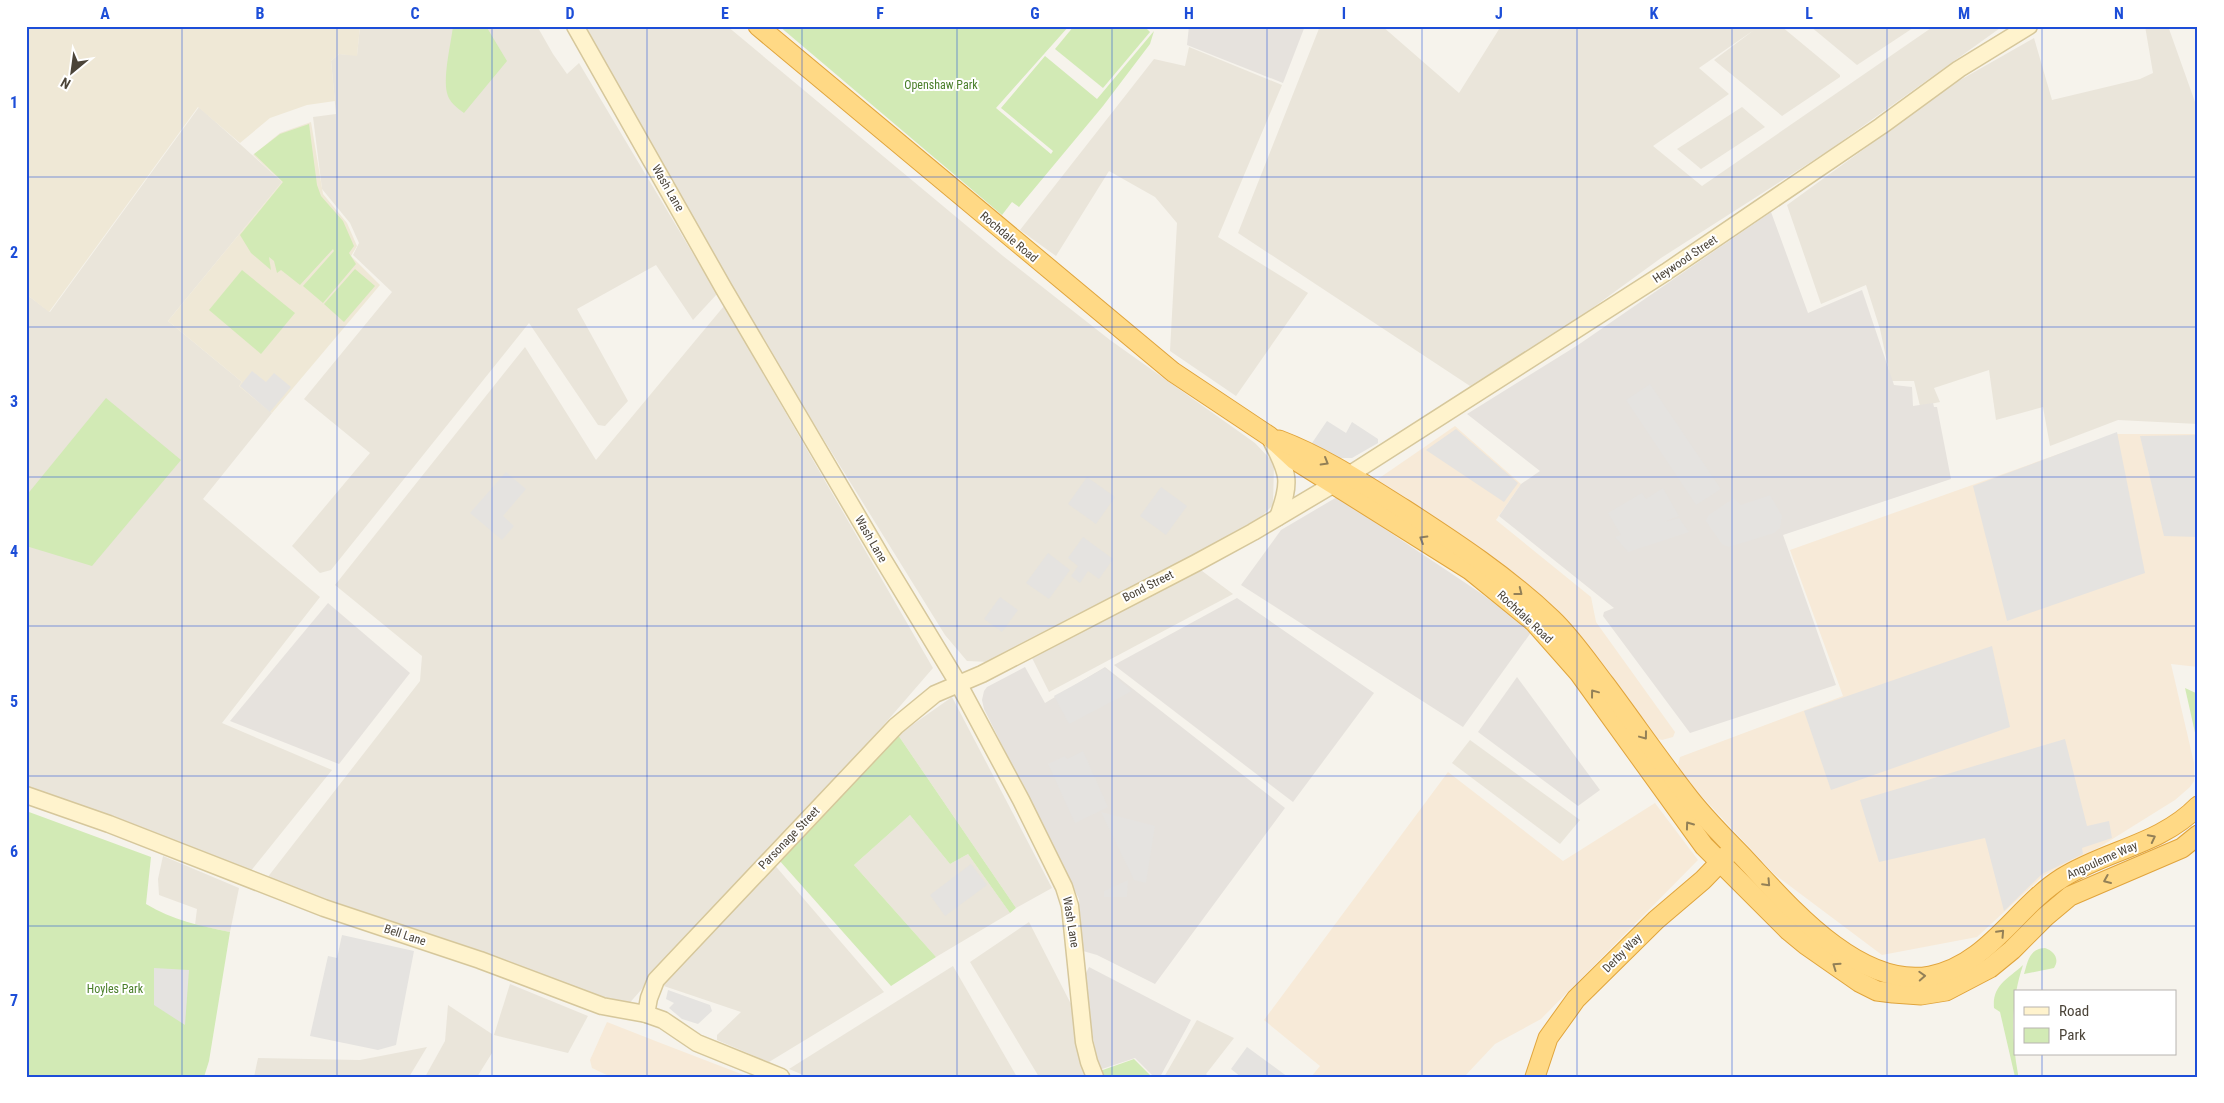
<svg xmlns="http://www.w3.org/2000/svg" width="2224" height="1103" font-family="'Roboto Condensed',sans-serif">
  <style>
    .residential { fill: #eae5da }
    .commercial { fill: #f7ead8 }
    .industrial { fill: #e6e2dd }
    .education { fill: #efe8d6 }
    .green { fill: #d2eab5 }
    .parking { fill: #e5e3e0 }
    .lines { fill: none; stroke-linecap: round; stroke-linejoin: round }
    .secondary-casing { stroke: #d6c79b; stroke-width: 19 }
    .trunk-casing { stroke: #e0a43c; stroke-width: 21 }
    .secondary { stroke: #fff3cd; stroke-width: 16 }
    .trunk { stroke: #ffd985; stroke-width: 19 }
    .oneway { stroke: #938057 }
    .grid { fill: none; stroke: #1d4ed8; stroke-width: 1; stroke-opacity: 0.55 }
    .labels { text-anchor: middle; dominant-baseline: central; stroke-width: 4; stroke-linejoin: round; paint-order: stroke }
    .park-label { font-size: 12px; fill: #4a7f2a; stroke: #fff }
    .street-label { font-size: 12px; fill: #4b4439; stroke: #fff }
    .neatline { fill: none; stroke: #1d4ed8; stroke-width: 2 }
    .grid-label { font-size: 16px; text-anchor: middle; font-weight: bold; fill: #1d4ed8 }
  </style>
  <rect width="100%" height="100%" fill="#f6f3ec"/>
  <g class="residential">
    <path d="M 360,26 L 537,26 L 553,54 L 567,74 L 579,63 L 717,294 L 693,320 L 656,265 L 577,309 L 628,401 L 605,426 L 598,425 L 529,323 L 331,570 L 320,573 L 292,546 L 370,453 L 304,399 L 392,292 L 353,255 L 359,243 L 350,223 L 322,189 L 313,117 L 336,114 L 331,61 L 339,54 L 357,55 Z"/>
    <path d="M 583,26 L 727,26 L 1003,256 L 1110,340 L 1255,443 L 1274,463 L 1273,505 L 1256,522 L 989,662 L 967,661 L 945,635 L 752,324 Z"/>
    <path d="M 1320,26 L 1382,26 L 1459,93 L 1501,26 L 1781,26 L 1840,75 L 1840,77 L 1782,116 L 1714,60 L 1754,30 L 1699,68 L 1729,94 L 1653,146 L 1702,186 L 1934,26 L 2003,26 L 1828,151 L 1661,258 L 1569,325 L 1470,386 L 1238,233 Z"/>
    <path d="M 1810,26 L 1916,26 L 1857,65 Z"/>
    <path d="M 2145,26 L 2168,26 L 2195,102 L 2198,118 L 2198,424 L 2118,420 L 2050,446 L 2043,407 L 1996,420 L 1989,370 L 1934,388 L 1940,402 L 1920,406 L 1914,381 L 1891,381 L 1880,329 L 1866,285 L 1821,304 L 1787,205 L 1955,83 L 2034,38 L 2052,100 L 2140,79 L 2153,73 Z"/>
    <path d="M 1189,47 L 1282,85 L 1218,237 L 1308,293 L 1236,396 L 1170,351 L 1177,223 L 1155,197 L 1109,171 L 1056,256 L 1020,230 L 1154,59 L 1185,66 Z"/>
    <path d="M 199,107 L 282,182 L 168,321 L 242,382 L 239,386 L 272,413 L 203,499 L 320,597 L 222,723 L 332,770 L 250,872 L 26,788 L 26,294 L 50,312 Z"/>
    <path d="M 1742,107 L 1765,127 L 1701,169 L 1677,149 Z"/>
    <path d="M 724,306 L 933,668 L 849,765 L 778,838 L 766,855 L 884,992 L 769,1062 L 717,1040 L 717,1035 L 741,1012 L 649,981 L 626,1007 L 267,878 L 420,681 L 422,656 L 335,585 L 525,347 L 596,460 Z"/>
    <path d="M 1198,568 L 1233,594 L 1049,692 L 1032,658 Z"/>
    <path d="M 952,697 L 1052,888 L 1016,908 L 898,735 Z"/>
    <path d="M 1470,740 L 1580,820 L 1560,844 L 1452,763 Z"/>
    <path d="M 910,815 L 950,864 L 968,854 L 1010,913 L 936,957 L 854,865 Z"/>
    <path d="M 163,856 L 239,888 L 230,932 L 195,925 L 197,909 L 159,895 L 158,879 Z"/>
    <path d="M 1029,922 L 1071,1004 L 1078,1053 L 1085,1076 L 1084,1077 L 1039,1077 L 970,962 Z"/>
    <path d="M 953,966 L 1017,1077 L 808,1077 L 789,1069 Z"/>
    <path d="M 510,984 L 588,1016 L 568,1053 L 494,1035 Z"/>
    <path d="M 448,1005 L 492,1034 L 492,1053 L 477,1077 L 425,1077 L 445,1041 Z"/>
    <path d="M 1197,1020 L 1234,1038 L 1206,1074 L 1209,1077 L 1164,1077 Z"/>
    <path d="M 427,1047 L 409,1077 L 254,1077 L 258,1058 L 360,1060 Z"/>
  </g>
  <g class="commercial">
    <path d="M 1455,426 L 1521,484 L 1496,520 L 1591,597 L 1596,622 L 1675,732 L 1673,737 L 1662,740 L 1655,738 L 1375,481 Z"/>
    <path d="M 2115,434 L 2198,434 L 2198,667 L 2171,664 L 2194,763 L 2194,781 L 2190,787 L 2175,800 L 2098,848 L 2043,876 L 1977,937 L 1882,955 L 1774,874 L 1681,774 L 1678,765 L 1680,757 L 1843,696 L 1790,550 Z"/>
    <path d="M 1448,772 L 1563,861 L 1655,803 L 1698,860 L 1541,1019 L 1495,1044 L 1464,1077 L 1311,1077 L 1320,1066 L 1264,1020 Z"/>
    <path d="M 607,1022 L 658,1042 L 749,1077 L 611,1077 L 592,1068 L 590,1060 Z"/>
  </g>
  <g class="industrial">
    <path d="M 1189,26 L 1305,26 L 1283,83 L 1187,45 Z"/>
    <path d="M 1771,212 L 1808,313 L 1862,290 L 1894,385 L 1912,387 L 1913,406 L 1933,403 L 1934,407 L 1937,407 L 1951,479 L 1783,535 L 1836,685 L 1690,733 L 1603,616 L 1604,612 L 1614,608 L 1499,516 L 1521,484 L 1540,471 L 1467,414 L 1578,345 Z"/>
    <path d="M 1337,497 L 1479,592 L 1532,631 L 1463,727 L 1241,585 L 1281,530 Z"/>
    <path d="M 1237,598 L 1374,693 L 1293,802 L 1114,665 Z"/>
    <path d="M 328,603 L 410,673 L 339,764 L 230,721 Z"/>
    <path d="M 1025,667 L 1045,703 L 1105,667 L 1285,808 L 1155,984 L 1097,955 L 1083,951 L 1079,899 L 984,709 L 982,700 L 984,691 L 987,687 Z"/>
    <path d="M 1517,677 L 1600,790 L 1578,806 L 1478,732 Z"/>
    <path d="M 1089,967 L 1191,1020 L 1160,1077 L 1154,1077 L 1135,1058 L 1099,1070 L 1089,1015 L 1085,975 Z"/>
  </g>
  <g class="education">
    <path d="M 26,26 L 360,26 L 357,56 L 339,54 L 331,61 L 335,101 L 307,105 L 270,118 L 240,143 L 198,107 L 49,312 L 26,294 Z"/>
    <path d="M 311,122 L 323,194 L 347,223 L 357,246 L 351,256 L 380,285 L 272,413 L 239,386 L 242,382 L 168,321 L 282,182 L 253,155 L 280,133 Z"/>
  </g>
  <g class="green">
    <path d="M 453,26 L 486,26 L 507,61 L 464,113 C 457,108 449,102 447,93 C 443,75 451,44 453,26 Z"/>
    <path d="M 779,26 L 1069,26 L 996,108 L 1051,154 L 1053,151 L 1001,108 L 1045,56 L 1097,99 L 1154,31 L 1150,44 L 1103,106 L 1019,207 L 1012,202 L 1002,215 Z"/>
    <path d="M 1074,26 L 1144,26 L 1150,32 L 1103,88 L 1055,49 Z"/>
    <path d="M 309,124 L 317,185 L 321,196 L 343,221 L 354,246 L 349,253 L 356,264 L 323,303 L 303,286 L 334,251 L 333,249 L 300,285 L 281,270 L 277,273 L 274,261 L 269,257 L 271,270 L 251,253 L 240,235 L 283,182 L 254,154 L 280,134 Z"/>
    <path d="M 355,269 L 375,286 L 344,322 L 324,304 Z"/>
    <path d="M 242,270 L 295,313 L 261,354 L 209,310 Z"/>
    <path d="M 106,398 L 181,460 L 92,566 L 26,546 L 26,496 Z"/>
    <path d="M 2185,688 L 2198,694 L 2198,738 L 2196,737 Z"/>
    <path d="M 898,735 L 1016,908 L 1010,913 L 968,854 L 950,864 L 910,815 L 854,865 L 936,957 L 891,986 L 779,860 Z"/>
    <path d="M 29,812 L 151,857 L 146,904 C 172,920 200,926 230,932 L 209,1061 L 204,1077 L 26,1077 L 26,823 Z"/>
    <path d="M 2045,948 C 2054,951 2060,959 2054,968 L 2024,974 C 2028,961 2029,949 2045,948 Z"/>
    <path d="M 2023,965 C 2011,1001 2011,1036 2018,1074 L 2018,1077 L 2015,1077 L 2000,1012 L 1994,1008 C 1992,985 2008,979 2023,965 Z"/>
    <path d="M 1134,1059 L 1152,1077 L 1103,1077 L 1100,1071 Z"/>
  </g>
  <g class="parking">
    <path d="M 252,371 L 266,382 L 274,373 L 291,387 L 270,412 L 240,386 Z"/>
    <path d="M 1650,384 L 1721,489 L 1696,505 L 1626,400 Z"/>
    <path d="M 1327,421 L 1346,433 L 1352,422 L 1378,439 L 1378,443 L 1352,458 L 1335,458 L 1312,443 Z"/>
    <path d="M 1456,429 L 1518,483 L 1504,502 L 1426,450 Z"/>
    <path d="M 2117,432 L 2145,573 L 2007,621 L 1973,486 Z"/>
    <path d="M 2198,435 L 2198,537 L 2164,536 L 2140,436 Z"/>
    <path d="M 506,472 L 526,489 L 503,516 L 514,526 L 502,540 L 470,513 Z"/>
    <path d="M 1087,477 L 1115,497 L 1096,524 L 1068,504 Z"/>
    <path d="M 1161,487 L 1187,506 L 1166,535 L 1140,516 Z"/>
    <path d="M 1663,488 L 1679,516 L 1664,522 L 1679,518 L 1689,532 L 1628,552 L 1615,537 L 1621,535 L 1608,513 L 1642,493 L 1646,499 Z"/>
    <path d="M 1770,495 L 1782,516 L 1780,528 L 1774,533 L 1729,547 L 1722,544 L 1706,521 L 1709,515 L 1734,498 L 1741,505 Z"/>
    <path d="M 1083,537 L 1113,559 L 1099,579 L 1088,571 L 1080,583 L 1071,576 L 1078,566 L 1068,558 Z"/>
    <path d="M 1048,553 L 1070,570 L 1049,599 L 1026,583 Z"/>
    <path d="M 1000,597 L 1018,610 L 1002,632 L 984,619 Z"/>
    <path d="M 1992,646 L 2010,727 L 1831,790 L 1804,711 Z"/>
    <path d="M 1105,668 L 1132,691 L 1069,724 L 1054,696 Z"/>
    <path d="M 2065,739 L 2087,826 L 2109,821 L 2112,838 L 2082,848 L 2083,854 L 2042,874 L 2004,911 L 1985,838 L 1879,862 L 1860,800 Z"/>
    <path d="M 1083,751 L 1108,807 L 1075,823 L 1048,764 L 1065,756 L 1067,759 Z"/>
    <path d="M 1101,812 L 1155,826 L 1146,883 L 1134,880 Z"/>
    <path d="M 971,864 L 987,885 L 945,916 L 930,895 Z"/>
    <path d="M 1128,880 L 1127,897 L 1104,897 L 1104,891 Z"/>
    <path d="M 342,935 L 414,951 L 396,1045 L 378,1050 L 310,1036 L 328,956 L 337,958 Z"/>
    <path d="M 154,968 L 189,970 L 185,1025 L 154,1005 Z"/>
    <path d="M 668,990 L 710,1005 L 712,1011 L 698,1024 L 682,1019 L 669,1008 L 674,1003 L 666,999 Z"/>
    <path d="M 1247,1047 L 1288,1077 L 1241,1077 L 1231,1069 Z"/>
  </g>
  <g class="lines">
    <defs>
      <g id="secondary">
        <path d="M 575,26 L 724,289 L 881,556 L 958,683 L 1021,800 L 1064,887 L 1070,906 L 1084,1042 L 1089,1062 L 1095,1077"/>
        <path d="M 1272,442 C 1289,474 1291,482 1278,517"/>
        <path d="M 26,795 L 109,824 L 324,908 L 480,960 L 602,1006 L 646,1014 L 663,1020 L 697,1043 L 781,1077"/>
        <path d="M 646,1014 L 649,998 L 656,980 L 896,726 L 935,694 L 982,674 L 1196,563 L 1253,532 L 1349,475 L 1666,272 L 1881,126 L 1959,69 L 2029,26"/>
      </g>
      <g id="trunk">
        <path d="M 758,26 L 1173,372 L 1269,436 L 1295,460 L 1470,570 L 1534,622 L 1579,673 L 1704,846 L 1789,931 L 1806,945 L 1859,982 L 1877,991 L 1893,993 L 1921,995 L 1946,991 L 1990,968 L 2012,950 L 2045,917 L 2070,896 L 2182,848 L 2198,835"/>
        <path d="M 1279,440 C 1324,457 1364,484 1404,509 C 1455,542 1508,577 1552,619 C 1572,638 1588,662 1605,684 C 1632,720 1658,758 1686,794 C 1704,818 1725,838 1746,860 C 1789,906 1859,989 1930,976 C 1988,965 2016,907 2062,878 C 2106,850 2160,845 2198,806"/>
        <path d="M 1535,1077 L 1548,1038 L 1576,999 L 1656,920 L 1703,880 L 1728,854"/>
      </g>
    </defs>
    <use href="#secondary" class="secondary-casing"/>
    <use href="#trunk" class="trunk-casing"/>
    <use href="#secondary" class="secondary"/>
    <use href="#trunk" class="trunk"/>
  </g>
  <defs><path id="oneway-chevron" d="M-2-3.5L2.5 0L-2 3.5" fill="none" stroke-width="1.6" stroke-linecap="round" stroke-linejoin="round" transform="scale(1.25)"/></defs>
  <g class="oneway">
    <use href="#oneway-chevron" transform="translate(1325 462) rotate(30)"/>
    <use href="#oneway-chevron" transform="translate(1423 539) rotate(-149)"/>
    <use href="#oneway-chevron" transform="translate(1519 592) rotate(38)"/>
    <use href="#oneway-chevron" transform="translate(1594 693) rotate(-127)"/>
    <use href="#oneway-chevron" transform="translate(1644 736) rotate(53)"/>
    <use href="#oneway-chevron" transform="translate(1689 825) rotate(-126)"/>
    <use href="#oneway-chevron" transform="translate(2152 838) rotate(-27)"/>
    <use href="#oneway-chevron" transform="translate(2107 880) rotate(157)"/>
    <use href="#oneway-chevron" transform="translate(1767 883) rotate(47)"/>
    <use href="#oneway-chevron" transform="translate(2001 933) rotate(-47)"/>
    <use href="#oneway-chevron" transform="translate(1836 966) rotate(-145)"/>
    <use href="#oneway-chevron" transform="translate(1922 976) rotate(-3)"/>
  </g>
  <path class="grid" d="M 182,26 L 182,1077M 337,26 L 337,1077M 492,26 L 492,1077M 647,26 L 647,1077M 802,26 L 802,1077M 957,26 L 957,1077M 1112,26 L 1112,1077M 1267,26 L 1267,1077M 1422,26 L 1422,1077M 1577,26 L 1577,1077M 1732,26 L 1732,1077M 1887,26 L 1887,1077M 2042,26 L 2042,992M 26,177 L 2198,177M 26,327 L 2198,327M 26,477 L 2198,477M 26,626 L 2198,626M 26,776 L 2198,776M 26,926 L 2198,926M 2042,1054 L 2042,1077"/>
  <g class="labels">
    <g class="park-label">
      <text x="941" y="85">Openshaw Park</text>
      <text x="115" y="989">Hoyles Park</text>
    </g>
    <g class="street-label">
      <text transform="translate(668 188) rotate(60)">Wash Lane</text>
      <text transform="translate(1009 237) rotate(40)">Rochdale Road</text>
      <text transform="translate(1685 259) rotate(-34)">Heywood Street</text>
      <text transform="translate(871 539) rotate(60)">Wash Lane</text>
      <text transform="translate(1148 586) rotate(-27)">Bond Street</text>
      <text transform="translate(1525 617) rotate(43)">Rochdale Road</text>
      <text transform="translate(789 838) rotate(-46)">Parsonage Street</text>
      <text transform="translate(2102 860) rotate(-24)">Angouleme Way</text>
      <text transform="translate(1071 922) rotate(81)">Wash Lane</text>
      <text transform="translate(405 935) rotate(18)">Bell Lane</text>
      <text transform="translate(1622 953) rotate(-45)">Derby Way</text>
    </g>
  </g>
  <rect width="2224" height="1103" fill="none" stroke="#ffffff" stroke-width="55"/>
  <rect x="2014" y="990" width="162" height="65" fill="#ffffff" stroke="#b7b4b0"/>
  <rect x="2024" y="1007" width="25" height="8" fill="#fff3cd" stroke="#b7b4b0"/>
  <text x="2059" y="1016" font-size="15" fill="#4b4439">Road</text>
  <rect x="2024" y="1028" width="25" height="15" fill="#d2eab5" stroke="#b7b4b0"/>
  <text x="2059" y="1040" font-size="15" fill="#4b4439">Park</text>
  <g transform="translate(72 72) rotate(209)" stroke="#ffffff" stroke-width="4" paint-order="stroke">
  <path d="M0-4L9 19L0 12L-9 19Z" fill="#4b4439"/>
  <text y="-8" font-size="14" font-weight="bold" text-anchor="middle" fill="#4b4439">N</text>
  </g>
  <rect x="28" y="28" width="2168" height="1048" class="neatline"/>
  <g class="grid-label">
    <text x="105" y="19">A</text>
    <text x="260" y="19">B</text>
    <text x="415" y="19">C</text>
    <text x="570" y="19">D</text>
    <text x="725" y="19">E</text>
    <text x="880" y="19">F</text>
    <text x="1035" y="19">G</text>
    <text x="1189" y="19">H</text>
    <text x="1344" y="19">I</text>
    <text x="1499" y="19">J</text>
    <text x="1654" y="19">K</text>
    <text x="1809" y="19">L</text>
    <text x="1964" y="19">M</text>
    <text x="2119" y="19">N</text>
    <text x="14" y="108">1</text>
    <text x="14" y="258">2</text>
    <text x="14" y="407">3</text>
    <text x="14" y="557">4</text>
    <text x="14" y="707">5</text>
    <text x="14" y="857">6</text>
    <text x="14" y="1006">7</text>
  </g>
</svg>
